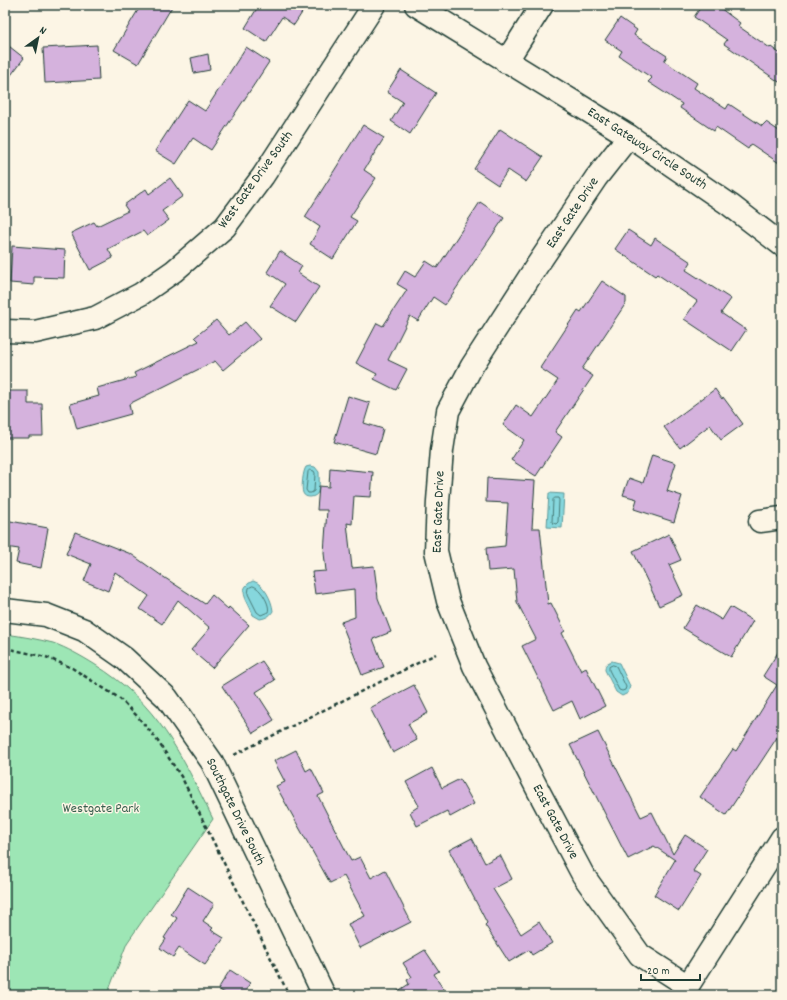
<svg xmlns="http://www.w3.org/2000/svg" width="787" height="1000" font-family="Dekko,sans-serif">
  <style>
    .green { fill: #9de6b5; stroke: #5e9274 }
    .water { fill: #86d7dd; stroke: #5d9999 }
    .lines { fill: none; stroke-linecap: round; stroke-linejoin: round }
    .shore { stroke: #487b78; stroke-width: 1 }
    .building { fill: #d5b2dd; stroke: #1f3d34 }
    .minor-casing { stroke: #1f3d34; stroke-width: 25 }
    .path { stroke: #1f3d34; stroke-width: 2.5; stroke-dasharray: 4 3; stroke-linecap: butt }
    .minor { stroke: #fcf5e5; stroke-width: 22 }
    .labels { text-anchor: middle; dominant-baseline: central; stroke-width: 3; stroke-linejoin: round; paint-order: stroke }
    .street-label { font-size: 14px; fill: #1f3d34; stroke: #fcf5e5 }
    .park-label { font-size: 14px; fill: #385f4e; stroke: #fcf5e5 }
  </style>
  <rect width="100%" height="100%" fill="#fcf5e5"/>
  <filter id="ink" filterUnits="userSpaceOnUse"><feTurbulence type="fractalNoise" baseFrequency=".025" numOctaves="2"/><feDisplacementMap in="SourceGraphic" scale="8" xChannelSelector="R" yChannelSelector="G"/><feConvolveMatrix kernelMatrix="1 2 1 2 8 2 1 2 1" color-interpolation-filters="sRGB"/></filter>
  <g filter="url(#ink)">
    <path class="green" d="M 5,634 C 21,636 37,639 53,643 C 67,648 81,656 94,664 C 158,703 181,754 213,819 L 127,943 L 107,995 L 5,995 Z"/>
    <g class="water">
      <path d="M 310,466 L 315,467 L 319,472 C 319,478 320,486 318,492 C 316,498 305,499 303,493 C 301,488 303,471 306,467 Z"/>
      <path d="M 549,493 L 564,494 L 562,528 L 547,527 Z"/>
      <path d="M 253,581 C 264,584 272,600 273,611 C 270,616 266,618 260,619 L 253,615 C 249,602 235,589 253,581 Z"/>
      <path d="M 612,661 L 619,663 L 630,686 L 628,693 L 622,696 L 616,692 L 605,670 C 605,664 607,663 612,661 Z"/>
    </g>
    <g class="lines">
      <g class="shore">
        <path d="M 310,470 L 314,471 L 315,473 L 314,491 L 311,493 L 308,493 L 306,490 L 308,472 Z"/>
        <path d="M 555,498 L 558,498 L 559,500 L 558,522 L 556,524 L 553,523 L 552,522 L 553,500 Z"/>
        <path d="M 253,586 C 260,587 271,605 268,612 L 261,615 L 257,612 L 248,594 L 249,588 Z"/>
        <path d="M 613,665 L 616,666 L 626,687 L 625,690 L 622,691 L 619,690 L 609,670 L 609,667 Z"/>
      </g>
    </g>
    <g class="building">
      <path d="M 141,5 L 173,5 L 138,64 L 114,50 Z"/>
      <path d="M 259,5 L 307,5 L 294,25 L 282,17 L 266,42 L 245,28 Z"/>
      <path d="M 702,5 L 716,5 L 740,23 L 738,26 L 770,48 L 771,47 L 782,55 L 782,84 L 724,44 L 727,40 L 694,17 Z"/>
      <path d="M 620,18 L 637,30 L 634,35 L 667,56 L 664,61 L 697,83 L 694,88 L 726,109 L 729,104 L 762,126 L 766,122 L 782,133 L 782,165 L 751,144 L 748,149 L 716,127 L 714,131 L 680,108 L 682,104 L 648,82 L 652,78 L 619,56 L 622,51 L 605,40 Z"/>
      <path d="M 5,43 L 24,58 L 5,83 Z"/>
      <path d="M 97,45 L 99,80 L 45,83 L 43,48 Z"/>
      <path d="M 246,47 L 269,62 L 211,150 L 193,138 L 176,164 L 155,151 L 188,100 L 205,111 Z"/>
      <path d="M 208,54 L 210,70 L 194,73 L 191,58 Z"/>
      <path d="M 401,70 L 436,93 L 410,134 L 391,121 L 403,102 L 387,92 Z"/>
      <path d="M 363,125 L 384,138 L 364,170 L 376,178 L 350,217 L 357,221 L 333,259 L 310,244 L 320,227 L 305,217 Z"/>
      <path d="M 500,129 L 543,157 L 526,182 L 508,170 L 498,185 L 474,169 Z"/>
      <path d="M 170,178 L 183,196 L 162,211 L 169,220 L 147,236 L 143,231 L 108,249 L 113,258 L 90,270 L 71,233 L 94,222 L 97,226 L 128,211 L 124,205 L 146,189 L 149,194 Z"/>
      <path d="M 480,202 L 504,218 L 445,305 L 433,297 L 418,321 L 410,316 L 388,360 L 407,369 L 396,390 L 374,379 L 377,374 L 356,363 L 377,323 L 383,326 L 407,290 L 397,284 L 405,271 L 415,277 L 426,261 L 437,268 Z"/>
      <path d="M 628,230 L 651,245 L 655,238 L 691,262 L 686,270 L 731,299 L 721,313 L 746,330 L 732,351 L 684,319 L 697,301 L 657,274 L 655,276 L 615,249 Z"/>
      <path d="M 12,246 L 65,250 L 64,278 L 34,277 L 34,285 L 10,283 Z"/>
      <path d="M 280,251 L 302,266 L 298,273 L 319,287 L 296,322 L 270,306 L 285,284 L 267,272 Z"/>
      <path d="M 602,281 L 626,297 L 626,303 L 582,369 L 593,376 L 555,432 L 562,437 L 536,476 L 511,460 L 524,440 L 503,425 L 516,405 L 533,417 L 558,380 L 540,368 L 578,310 L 581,312 Z"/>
      <path d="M 216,320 L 229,335 L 245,322 L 260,339 L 223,370 L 215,361 L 129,404 L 131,414 L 77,429 L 70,404 L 99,396 L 97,388 L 136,377 L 134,373 L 199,341 L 195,337 Z"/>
      <path d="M 715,389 L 722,399 L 723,397 L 743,424 L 721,440 L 710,425 L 680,448 L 664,427 Z"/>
      <path d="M 5,391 L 28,391 L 28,404 L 42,404 L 43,436 L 29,436 L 29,438 L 5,438 Z"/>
      <path d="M 348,396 L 370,403 L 364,423 L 383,429 L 376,454 L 334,442 Z"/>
      <path d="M 652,455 L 676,463 L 667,491 L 682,496 L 674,522 L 634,509 L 637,499 L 623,495 L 629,478 L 643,483 Z"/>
      <path d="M 330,468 L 373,472 L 371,497 L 354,496 L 352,524 L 347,523 L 352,568 L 374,566 L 378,598 L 391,632 L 373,639 L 384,667 L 362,675 L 341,622 L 355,617 L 354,589 L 315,594 L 312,572 L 326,571 L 324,553 L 327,510 L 317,510 L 319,486 L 329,487 Z"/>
      <path d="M 487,478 L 535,481 L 532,528 L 540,528 L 548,604 L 551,603 L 565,631 L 562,633 L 581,671 L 586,668 L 605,706 L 580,719 L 572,701 L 554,710 L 522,646 L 536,639 L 517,602 L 514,569 L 488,571 L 486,548 L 505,546 L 508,503 L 486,502 Z"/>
      <path d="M 5,520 L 48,528 L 41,568 L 16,563 L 19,549 L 5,547 Z"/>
      <path d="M 75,532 L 131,554 L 162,576 L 205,604 L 212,595 L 228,609 L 229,607 L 249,625 L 212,668 L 191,650 L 210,628 L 178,600 L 162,624 L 140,609 L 149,596 L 115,572 L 108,591 L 84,581 L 91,564 L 66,554 Z"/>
      <path d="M 669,534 L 681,560 L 669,565 L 683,595 L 659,606 L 633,551 Z"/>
      <path d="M 697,605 L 722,620 L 730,607 L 753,621 L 731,657 L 683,628 Z"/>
      <path d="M 782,646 L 782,730 L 726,815 L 700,797 L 733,749 L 736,751 L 777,685 L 763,676 Z"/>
      <path d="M 262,661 L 275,680 L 256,692 L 274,720 L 253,733 L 222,686 Z"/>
      <path d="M 414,685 L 428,713 L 408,724 L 417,740 L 393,753 L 370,708 Z"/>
      <path d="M 598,732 L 641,817 L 652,812 L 673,854 L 685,835 L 707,849 L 693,871 L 701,876 L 679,911 L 654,895 L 675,860 L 654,846 L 628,859 L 570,745 Z"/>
      <path d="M 296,750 L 306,771 L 311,768 L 324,793 L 318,796 L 351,861 L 360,857 L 371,878 L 385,870 L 411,922 L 360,948 L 348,924 L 365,916 L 344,876 L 330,883 L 276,786 L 285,782 L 274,761 Z"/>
      <path d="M 432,768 L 442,788 L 460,779 L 474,804 L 450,817 L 447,811 L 417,826 L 410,812 L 419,806 L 406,782 Z"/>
      <path d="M 472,838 L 485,863 L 500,855 L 512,879 L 493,889 L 521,934 L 539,922 L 552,943 L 532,955 L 529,950 L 509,962 L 485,925 L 487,923 L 449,850 Z"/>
      <path d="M 188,887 L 214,904 L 203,921 L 213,928 L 211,930 L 224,938 L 205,965 L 179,948 L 173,957 L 160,948 L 166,939 L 164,938 L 177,918 L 171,914 Z"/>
      <path d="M 425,950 L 439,971 L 434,974 L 448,995 L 392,995 L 409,984 L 407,980 L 412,977 L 403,963 Z"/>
      <path d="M 230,970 L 250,983 L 243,995 L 228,995 L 218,989 Z"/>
    </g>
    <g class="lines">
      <defs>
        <g id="minor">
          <path d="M 416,5 L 629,136 L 730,205 L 782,245"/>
          <path d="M 506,62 L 542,5"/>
          <path d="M 629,136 L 596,178 L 536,267 L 472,366 L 448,411 L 442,450 L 438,501 L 436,551 L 448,601 L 474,666 L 539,792 L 583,875 L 640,955 L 688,986"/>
          <path d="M 5,331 L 35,332 L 95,318 L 141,294 L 174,271 L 225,227 L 263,176 L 374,5"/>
          <path d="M 760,521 L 782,518"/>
          <path d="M 5,610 L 46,615 L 84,630 L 124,658 L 167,698 L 212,762 L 324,995"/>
          <path d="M 682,995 L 782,838"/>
        </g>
      </defs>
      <use href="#minor" class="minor-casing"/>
      <g class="path">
        <path d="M 5,648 L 46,657 L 72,668 L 119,698 L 137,716 L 155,737 L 182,778 L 289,995"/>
        <path d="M 234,755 L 436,654"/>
      </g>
      <use href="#minor" class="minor"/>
    </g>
  </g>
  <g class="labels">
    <g class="street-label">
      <text transform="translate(647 149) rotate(33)">East Gateway Circle South</text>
      <text transform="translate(256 180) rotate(-54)">West Gate Drive South</text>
      <text transform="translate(573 213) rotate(-56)">East Gate Drive</text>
      <text transform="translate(439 512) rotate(-88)">East Gate Drive</text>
      <text transform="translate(235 812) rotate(64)">Southgate Drive South</text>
      <text transform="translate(555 822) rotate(62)">East Gate Drive</text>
    </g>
    <g class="park-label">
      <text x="101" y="809">Westgate Park</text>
    </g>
  </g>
  <rect width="787" height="1000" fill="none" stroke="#fcf5e5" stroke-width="20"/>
  <rect x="10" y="10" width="767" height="980" fill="none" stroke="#1f3d34" stroke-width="1.5" filter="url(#ink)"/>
  <g transform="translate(38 38) rotate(33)" stroke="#fcf5e5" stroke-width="3" paint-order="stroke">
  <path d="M0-3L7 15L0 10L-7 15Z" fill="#1f3d34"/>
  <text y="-6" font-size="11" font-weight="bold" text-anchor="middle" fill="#1f3d34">N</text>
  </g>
  <path d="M641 974v6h59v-6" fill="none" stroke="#1f3d34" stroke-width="2"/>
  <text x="647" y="974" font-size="12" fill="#1f3d34" stroke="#fcf5e5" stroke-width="3" paint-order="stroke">20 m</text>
</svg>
